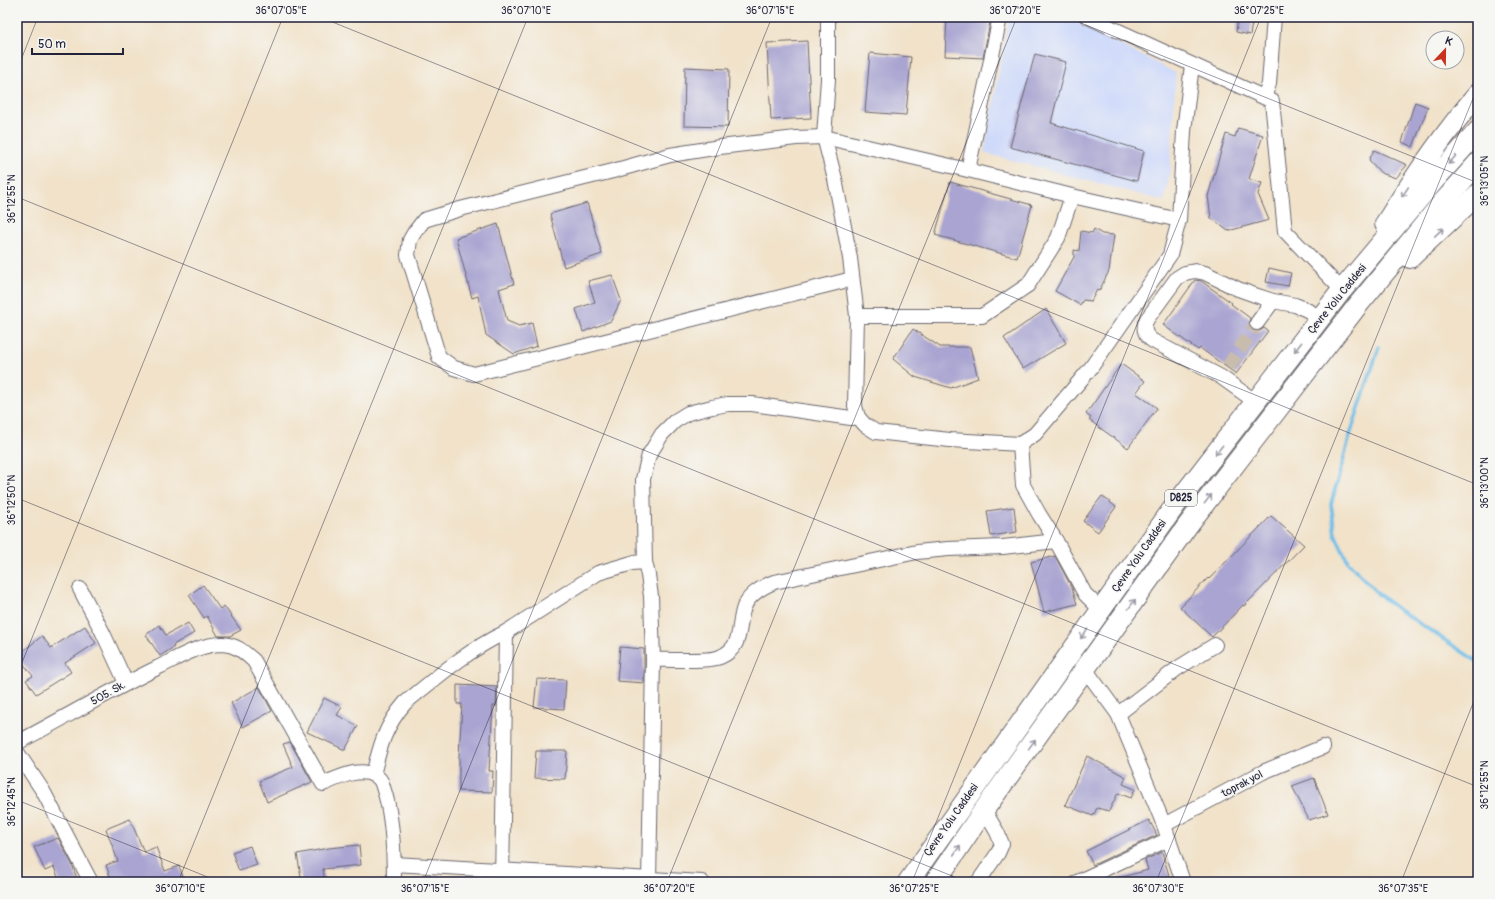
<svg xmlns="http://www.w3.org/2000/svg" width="1495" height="899" font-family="Pangolin,sans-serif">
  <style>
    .built { fill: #cfdafa }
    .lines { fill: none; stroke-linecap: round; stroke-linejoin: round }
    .stream { stroke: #6cbde8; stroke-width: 3.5 }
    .building { fill: #a9a4d1 }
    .minor-tunnel { stroke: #c8bcad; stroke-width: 14; stroke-dasharray: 14 7; stroke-linecap: butt }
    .minor-casing { stroke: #6a656d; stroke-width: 16 }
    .highway-casing { stroke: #6a656d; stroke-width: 22 }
    .minor { stroke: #fff; stroke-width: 14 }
    .highway { stroke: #fff; stroke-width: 20 }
    .oneway { stroke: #9c9ca7 }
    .ticks { fill: none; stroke: #22223b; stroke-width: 1; stroke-opacity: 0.45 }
    .labels { text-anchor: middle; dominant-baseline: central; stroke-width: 3; stroke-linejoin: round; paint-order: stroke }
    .shield { fill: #f6f6f2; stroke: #626272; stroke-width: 1 }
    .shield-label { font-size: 10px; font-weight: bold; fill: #22223b }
    .street-label { font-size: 11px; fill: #22223b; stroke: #f6f6f2 }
    .neatline { fill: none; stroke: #22223b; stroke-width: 1.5 }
    .ticks-label { font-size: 10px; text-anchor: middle; fill: #22223b }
  </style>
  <rect width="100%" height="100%" fill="#f6f6f2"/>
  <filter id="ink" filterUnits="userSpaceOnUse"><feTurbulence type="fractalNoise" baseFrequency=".025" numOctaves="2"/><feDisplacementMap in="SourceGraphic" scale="8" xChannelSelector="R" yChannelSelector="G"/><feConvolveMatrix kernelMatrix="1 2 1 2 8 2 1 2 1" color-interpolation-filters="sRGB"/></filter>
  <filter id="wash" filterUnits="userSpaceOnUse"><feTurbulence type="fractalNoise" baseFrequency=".012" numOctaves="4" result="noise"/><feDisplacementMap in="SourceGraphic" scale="16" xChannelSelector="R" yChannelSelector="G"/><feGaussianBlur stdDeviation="0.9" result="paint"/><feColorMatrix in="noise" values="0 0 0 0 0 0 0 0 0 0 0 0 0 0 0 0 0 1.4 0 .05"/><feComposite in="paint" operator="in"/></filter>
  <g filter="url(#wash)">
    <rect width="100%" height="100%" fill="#f1e2c9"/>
    <path class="built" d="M 1009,17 L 1066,17 L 1176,73 L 1170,174 L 1164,201 L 984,153 Z"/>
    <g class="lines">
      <path class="stream" d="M 1379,347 L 1351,432 L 1331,504 L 1335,534 L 1348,562 L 1378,594 L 1399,610 L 1478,662"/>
    </g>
    <g id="blocks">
      <g class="building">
        <path d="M 947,17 L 991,17 L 983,58 L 945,56 Z"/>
        <path d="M 1238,17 L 1253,17 L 1250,35 L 1236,32 Z"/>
        <path d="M 807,41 L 811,118 L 771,120 L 767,43 Z"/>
        <path d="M 870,53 L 911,57 L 906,115 L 865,112 Z"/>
        <path d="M 1035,54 L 1066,62 L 1051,123 L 1144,151 L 1137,181 L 1010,147 Z"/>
        <path d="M 685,67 L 729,69 L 728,127 L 684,126 Z"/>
        <path d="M 1415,102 L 1428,107 L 1413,147 L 1402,142 Z"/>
        <path d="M 1238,128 L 1263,135 L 1249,179 L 1262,183 L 1258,194 L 1269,220 L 1228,231 L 1211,218 L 1208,196 L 1226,134 L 1235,137 Z"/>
        <path d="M 1374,150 L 1383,154 L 1407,165 L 1396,178 L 1381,173 L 1369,160 Z"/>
        <path d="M 950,182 L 1032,205 L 1017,258 L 935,235 Z"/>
        <path d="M 587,203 L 602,254 L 564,267 L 550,214 Z"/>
        <path d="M 498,224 L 514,284 L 499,289 L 507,321 L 519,326 L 532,323 L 537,346 L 514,354 L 486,335 L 478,296 L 472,298 L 456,238 Z"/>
        <path d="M 1094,229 L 1102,234 L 1114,235 L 1109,271 L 1099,291 L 1097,290 L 1091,301 L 1083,300 L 1080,305 L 1055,291 L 1074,257 L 1074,250 L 1079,251 L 1081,231 L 1092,233 Z"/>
        <path d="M 1269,268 L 1291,273 L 1288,286 L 1266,282 Z"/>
        <path d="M 612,275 L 621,300 L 611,321 L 583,332 L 576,309 L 595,302 L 588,281 Z"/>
        <path d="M 1195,280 L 1201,281 L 1232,303 L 1231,304 L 1250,318 L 1249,326 L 1252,330 L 1260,331 L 1264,328 L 1268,331 L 1236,374 L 1200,348 L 1198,350 L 1163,325 Z"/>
        <path d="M 1046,309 L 1066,343 L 1023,369 L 1004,338 Z"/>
        <path d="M 913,329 L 940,347 L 970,347 L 978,378 L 951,388 L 915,377 L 893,359 Z"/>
        <path d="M 1121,364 L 1145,381 L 1136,393 L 1157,408 L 1128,448 L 1089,420 L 1091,418 L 1086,414 Z"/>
        <path d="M 1102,496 L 1116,507 L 1098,532 L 1083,521 Z"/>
        <path d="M 1014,507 L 1017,532 L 991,536 L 987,511 Z"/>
        <path d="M 1271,516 L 1304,545 L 1244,606 L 1243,605 L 1212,637 L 1180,607 L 1208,578 L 1209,579 Z"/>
        <path d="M 1055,556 L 1072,588 L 1077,604 L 1044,612 L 1031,562 Z"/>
        <path d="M 203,585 L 220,609 L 224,606 L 241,630 L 230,636 L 218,636 L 207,616 L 204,618 L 189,595 Z"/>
        <path d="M 188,623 L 194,633 L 173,645 L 174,647 L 160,656 L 146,635 L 159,625 L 166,635 Z"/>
        <path d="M 85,626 L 96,643 L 65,663 L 71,672 L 36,694 L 26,680 L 33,676 L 17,656 L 42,636 L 51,648 Z"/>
        <path d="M 620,647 L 644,649 L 644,683 L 617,681 Z"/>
        <path d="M 537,679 L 566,680 L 564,709 L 534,707 Z"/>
        <path d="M 457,685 L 497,687 L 496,706 L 493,706 L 489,771 L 493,771 L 492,792 L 459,791 L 459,756 L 462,704 L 457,704 Z"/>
        <path d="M 259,687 L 272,711 L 243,727 L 231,703 Z"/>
        <path d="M 324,698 L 342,707 L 337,715 L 358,726 L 345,750 L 307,732 Z"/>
        <path d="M 290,742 L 312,782 L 267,802 L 259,781 L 293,767 L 283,744 Z"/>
        <path d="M 536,751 L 567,751 L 565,779 L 534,778 Z"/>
        <path d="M 1087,756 L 1126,777 L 1123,784 L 1135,789 L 1131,798 L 1118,793 L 1109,811 L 1097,808 L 1093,816 L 1065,805 Z"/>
        <path d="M 1314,778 L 1328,814 L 1309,820 L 1292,786 Z"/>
        <path d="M 130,819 L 144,852 L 156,847 L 165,871 L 179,866 L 185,882 L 112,882 L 106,865 L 118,861 L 106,829 Z"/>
        <path d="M 1149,820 L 1157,835 L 1093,865 L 1086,851 Z"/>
        <path d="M 58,838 L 72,864 L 78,882 L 60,882 L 54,867 L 45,871 L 34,847 Z"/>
        <path d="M 359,845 L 361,865 L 323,869 L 325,882 L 302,882 L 297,854 L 329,848 Z"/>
        <path d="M 250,846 L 257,865 L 239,871 L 232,852 Z"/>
        <path d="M 1162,852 L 1171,882 L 1116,882 L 1115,879 L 1148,870 L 1145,860 Z"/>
      </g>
    </g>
  </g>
  <g filter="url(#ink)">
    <use href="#blocks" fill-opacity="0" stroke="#6a656d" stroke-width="1"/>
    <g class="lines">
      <path class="minor-tunnel" d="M 1228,367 L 1257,323"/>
      <defs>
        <g id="minor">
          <path d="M 828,17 L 828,79 L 824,137 L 835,179 L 850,258 L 857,316 L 855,406 L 858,417 L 865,425 L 876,432 L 950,440 L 1020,444 L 1035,434 L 1090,369 L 1170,255 L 1179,220 L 1184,131 L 1192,65"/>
          <path d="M 1088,17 L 1272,101 L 1285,231 L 1342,290"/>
          <path d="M 1264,97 L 1269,84 L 1274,17"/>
          <path d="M 968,170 L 1000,17"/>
          <path d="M 852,279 L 474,374 L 454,368 L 439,357 L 408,255 L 410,240 L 414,233 L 424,220 L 460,209 L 613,171 L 670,155 L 720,147 L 796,138 L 824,137 L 968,170 L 1072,196 L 1179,220"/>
          <path d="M 857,316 L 982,316 L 1028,285 L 1058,238 L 1072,196"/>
          <path d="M 1257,323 L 1273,301"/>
          <path d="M 1256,402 L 1221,377 L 1153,341 C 1145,336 1142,328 1147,319 L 1177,278 L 1185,273 L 1195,271 L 1205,273 L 1238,289 L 1255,295 L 1273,301 L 1295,305 L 1305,309 L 1321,318"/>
          <path d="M 1020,444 L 1023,485 L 1039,514 L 1056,541 L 1085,594 L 1101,610"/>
          <path d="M 80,589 L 103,633 L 126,683"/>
          <path d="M 653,660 C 667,659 709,662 720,657 C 744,647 737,626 744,607 C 749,594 762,587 774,582 L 917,552 L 948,549 L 1003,547 L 1056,541"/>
          <path d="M 1085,669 L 1118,714 L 1164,825 L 1183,882"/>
          <path d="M 1118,714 L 1178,668 L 1215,645"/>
          <path d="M 17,743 C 64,718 110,691 157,668 C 178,658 199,644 223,644 C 237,645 244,652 254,661 L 323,784 C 338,778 358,767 374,775 C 379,777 382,782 383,787 C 392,812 394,855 394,882"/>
          <path d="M 17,752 L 43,791 L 91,882"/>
          <path d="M 373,775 C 380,746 385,726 405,703 C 437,677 468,650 506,632 L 598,573 L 632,563 L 645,562"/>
          <path d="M 1164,825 L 1263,772 L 1323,747"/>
          <path d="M 394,864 L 702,882"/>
          <path d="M 502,882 L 506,632"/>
          <path d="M 649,882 L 653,660 L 651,596 L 648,575 L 645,562 L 643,479 L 649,455 L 662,434 L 675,421 L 688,413 L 712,407 L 728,404 L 752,404 L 851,418 L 858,417"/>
          <path d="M 978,882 L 998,853 L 1002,844 L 997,832 L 984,810"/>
          <path d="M 1077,882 L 1169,839"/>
        </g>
        <g id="highway">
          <path d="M 1385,224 C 1413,179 1443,134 1478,94"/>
          <path d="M 1410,258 L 1478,194"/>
          <path d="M 908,882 L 1174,507 L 1342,290 L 1437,177 L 1478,131"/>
          <path d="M 935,882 L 984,810 L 1188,525 L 1358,305 L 1437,209 L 1478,163"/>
        </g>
      </defs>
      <use href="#minor" class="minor-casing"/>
      <use href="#highway" class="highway-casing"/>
      <use href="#minor" class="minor"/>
      <use href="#highway" class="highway"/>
    </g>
    <defs><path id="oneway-shaft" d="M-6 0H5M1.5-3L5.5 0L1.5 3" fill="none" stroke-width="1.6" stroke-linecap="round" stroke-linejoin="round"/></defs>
    <g class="oneway">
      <use href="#oneway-shaft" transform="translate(1452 160) rotate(132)"/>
      <use href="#oneway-shaft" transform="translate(1405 192) rotate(124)"/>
      <use href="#oneway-shaft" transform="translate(1439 232) rotate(-43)"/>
      <use href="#oneway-shaft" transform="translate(1298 347) rotate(128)"/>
      <use href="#oneway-shaft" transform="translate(1219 450) rotate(128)"/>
      <use href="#oneway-shaft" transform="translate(1208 499) rotate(-52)"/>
      <use href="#oneway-shaft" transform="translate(1132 604) rotate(-54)"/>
      <use href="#oneway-shaft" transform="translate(1084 634) rotate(126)"/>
      <use href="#oneway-shaft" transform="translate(1032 744) rotate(-54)"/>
      <use href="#oneway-shaft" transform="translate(957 850) rotate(-56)"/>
    </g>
  </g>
  <path class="ticks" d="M 320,17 L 1478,485M 1066,17 L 1478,183M 17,70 L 38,17M 17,197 L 1478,787M 17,498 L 967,882M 17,675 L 283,17M 17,800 L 220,882M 178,882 L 528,17M 423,882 L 772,17M 667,882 L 1017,17M 912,882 L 1261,17M 1156,882 L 1478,86M 1401,882 L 1478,691"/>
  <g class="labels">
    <rect class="shield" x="1165" y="490" width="32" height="16" rx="3"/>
    <g class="shield-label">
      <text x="1181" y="498">D825</text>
    </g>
    <g class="street-label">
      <text transform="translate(1337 299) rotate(-51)">Çevre Yolu Caddesi</text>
      <text transform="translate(1139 556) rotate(-55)">Çevre Yolu Caddesi</text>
      <text transform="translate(108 693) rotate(-29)">505. Sk.</text>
      <text transform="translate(1242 784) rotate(-28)">toprak yol</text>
      <text transform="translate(951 820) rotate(-55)">Çevre Yolu Caddesi</text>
    </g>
  </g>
  <rect width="1495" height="899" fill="none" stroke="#f6f6f2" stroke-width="44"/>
  <g transform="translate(1445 50) rotate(22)"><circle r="19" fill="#f6f6f2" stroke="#a1a1a9"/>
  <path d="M0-3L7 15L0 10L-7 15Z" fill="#c8321e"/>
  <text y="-6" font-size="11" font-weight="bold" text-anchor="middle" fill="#22223b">K</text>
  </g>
  <path d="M32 48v6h91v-6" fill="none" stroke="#22223b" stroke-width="2"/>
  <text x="38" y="48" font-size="12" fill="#22223b" stroke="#f6f6f2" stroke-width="3" paint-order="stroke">50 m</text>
  <rect x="22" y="22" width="1451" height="855" class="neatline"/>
  <g class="ticks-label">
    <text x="281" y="14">36°07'05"E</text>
    <text x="526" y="14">36°07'10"E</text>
    <text x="770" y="14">36°07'15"E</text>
    <text x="1015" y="14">36°07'20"E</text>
    <text x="1259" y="14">36°07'25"E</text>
    <text transform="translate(1484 181) rotate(-90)" y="4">36°13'05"N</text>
    <text transform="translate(11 199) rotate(-90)" y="4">36°12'55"N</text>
    <text transform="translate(1484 483) rotate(-90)" y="4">36°13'00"N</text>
    <text transform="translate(11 500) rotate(-90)" y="4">36°12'50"N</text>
    <text transform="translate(1484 785) rotate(-90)" y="4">36°12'55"N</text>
    <text transform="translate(11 802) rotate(-90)" y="4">36°12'45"N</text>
    <text x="180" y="892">36°07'10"E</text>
    <text x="425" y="892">36°07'15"E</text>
    <text x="669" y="892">36°07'20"E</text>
    <text x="914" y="892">36°07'25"E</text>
    <text x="1158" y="892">36°07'30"E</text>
    <text x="1403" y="892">36°07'35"E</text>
  </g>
</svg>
